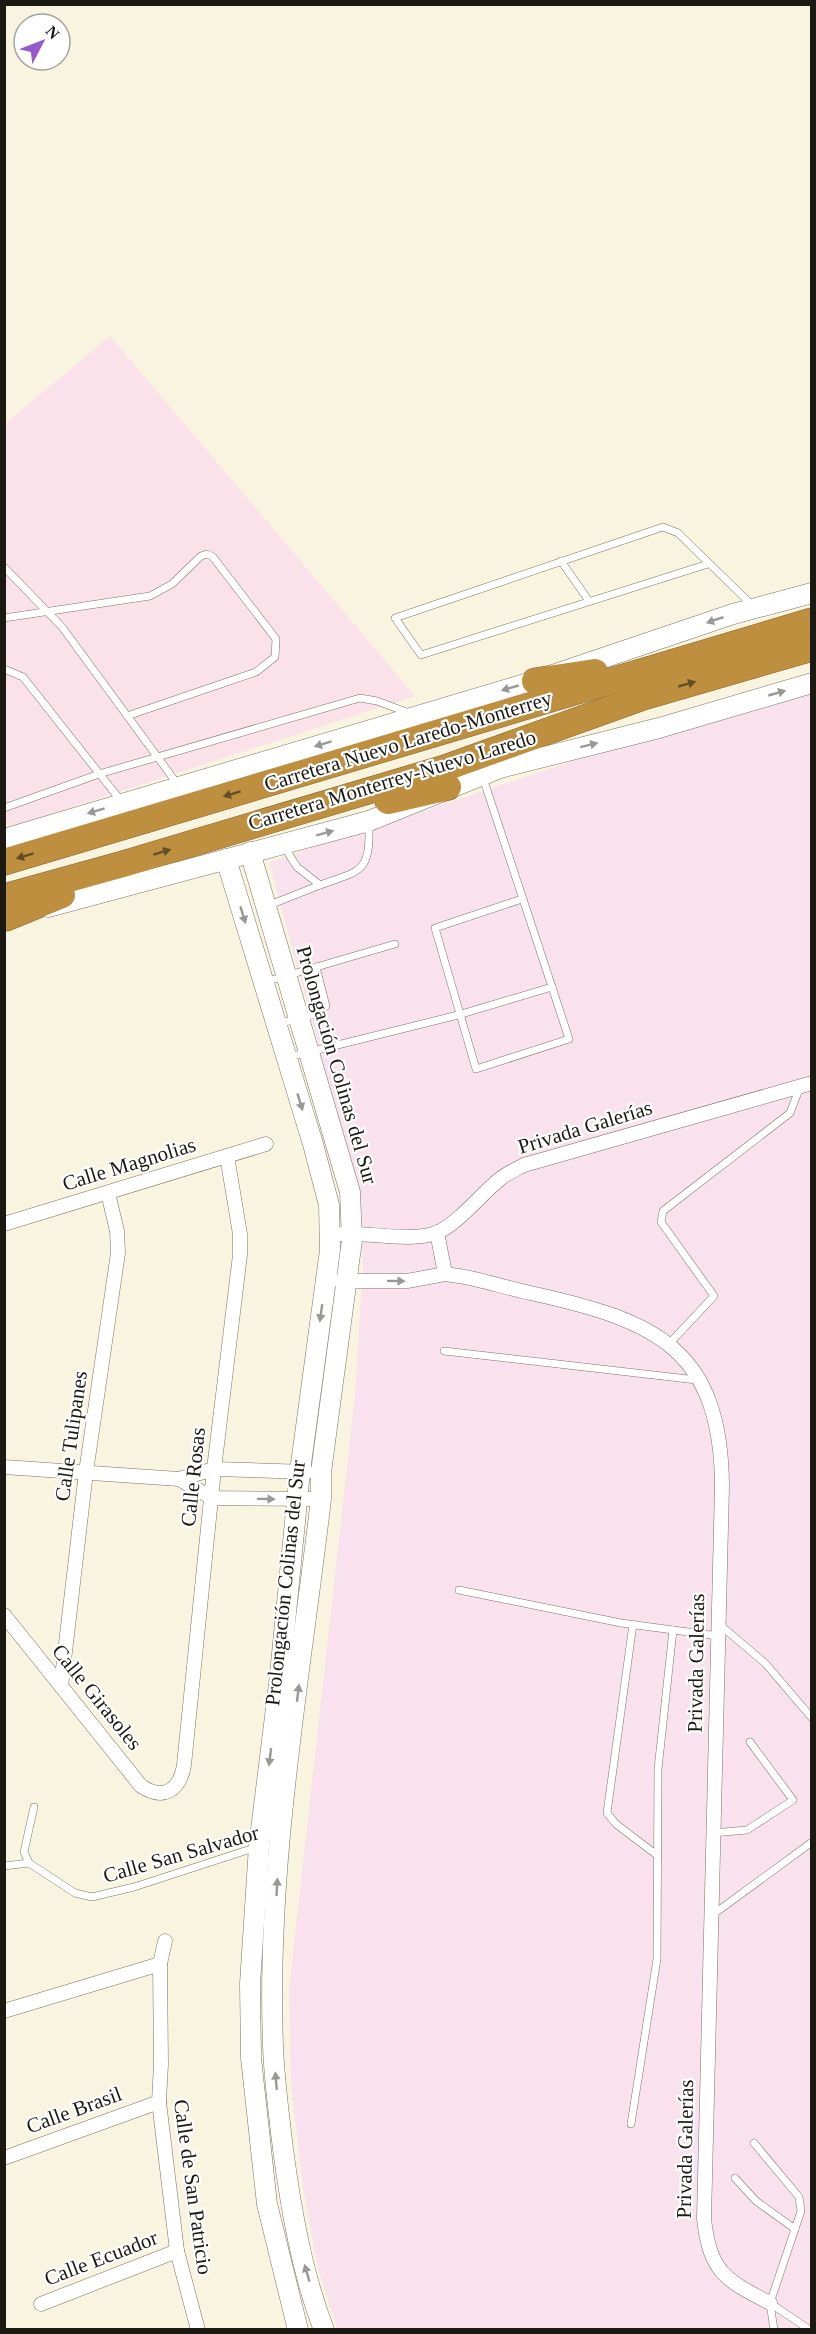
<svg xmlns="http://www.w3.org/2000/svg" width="816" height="2334" font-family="Georgia,serif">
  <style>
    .commercial { fill: #fbe1e9 }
    .industrial { fill: #f9e2ed }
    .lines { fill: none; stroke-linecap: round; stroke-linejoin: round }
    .lane-casing { stroke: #797564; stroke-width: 8 }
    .street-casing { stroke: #797564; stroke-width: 15 }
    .secondary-casing { stroke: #797564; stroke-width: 21 }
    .highway-casing { stroke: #84662f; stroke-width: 27 }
    .lane { stroke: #fff; stroke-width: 7 }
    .street { stroke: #fff; stroke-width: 14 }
    .secondary { stroke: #fff; stroke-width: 20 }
    .highway { stroke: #bd8f3e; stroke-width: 26 }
    .oneway { fill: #989894 }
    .oneway2 { fill: #644e26 }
    .labels { text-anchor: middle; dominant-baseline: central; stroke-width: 4.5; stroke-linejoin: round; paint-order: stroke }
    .street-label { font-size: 21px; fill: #1b1912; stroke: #fff }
  </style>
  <rect width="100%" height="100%" fill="#f8f4e0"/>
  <path class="commercial" d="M 110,336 L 415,696 L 11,827 L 5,820 L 5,424 Z"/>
  <path class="industrial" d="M 811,682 L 811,2329 L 337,2329 L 317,2265 L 303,2187 L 291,2085 L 289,1989 L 355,1395 L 363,1264 L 357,1187 L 269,862 Z"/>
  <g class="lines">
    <defs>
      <g id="lane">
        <path d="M 561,561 L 589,601"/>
        <path d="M 708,564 L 421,655 L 395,618 L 663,527 L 678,533 L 753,606"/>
        <path d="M 4,567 L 62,627 L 178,785"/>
        <path d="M 4,618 L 150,596 L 172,584 L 201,556 L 207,554 L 213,557 L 276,639 L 275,657 L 256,672 L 127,716"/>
        <path d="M 4,669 L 23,677 L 121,801"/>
        <path d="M 4,808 L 99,774 L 360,698 L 377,701 L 409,713"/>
        <path d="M 283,845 L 297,867 L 320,885 C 363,870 370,872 369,823"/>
        <path d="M 522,899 L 435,928 L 476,1069 L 569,1039 L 552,987"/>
        <path d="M 267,906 L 320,885"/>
        <path d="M 265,982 L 395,944"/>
        <path d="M 277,1024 L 319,1013 L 326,1006 L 316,967"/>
        <path d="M 289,1057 L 458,1015 L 552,987 L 483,778"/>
        <path d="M 668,1345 L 714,1296 L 661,1222 L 663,1211 L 790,1113 L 800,1087"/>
        <path d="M 444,1351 L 697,1380"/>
        <path d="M 459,1590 L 621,1623 L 718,1636"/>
        <path d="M 633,1624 L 607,1813 L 616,1824 L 658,1856"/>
        <path d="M 720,1625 L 765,1663 L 812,1718"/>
        <path d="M 34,1807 L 24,1852 L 29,1863 L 75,1893 L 92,1897 L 134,1887 L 257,1847"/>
        <path d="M 713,1833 L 747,1830 L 793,1800 L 750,1742"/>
        <path d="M 4,1866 L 29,1863"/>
        <path d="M 711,1916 L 812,1842"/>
        <path d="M 631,2124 L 657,1959 L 658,1769 L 673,1630"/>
        <path d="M 754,2143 L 799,2197 L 801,2211 L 770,2303 L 774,2330"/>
        <path d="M 735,2178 L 756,2201 L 795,2229"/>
        <path d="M 770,2303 L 810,2330"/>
      </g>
      <g id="street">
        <path d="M 4,1224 L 266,1144"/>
        <path d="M 437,1232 L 445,1274"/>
        <path d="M 330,1235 C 362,1230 408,1243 436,1233 C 457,1225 482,1193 500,1179 C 507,1173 517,1169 524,1165 L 812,1083"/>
        <path d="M 340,1281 L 407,1281 L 445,1274 L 459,1276 C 485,1280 509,1289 535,1294 C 656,1321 721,1349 722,1486 L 704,2219 C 710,2272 725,2280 770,2303"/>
        <path d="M 4,1467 L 179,1479 L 214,1469 L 307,1472"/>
        <path d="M 179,1479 L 212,1498 L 321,1499"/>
        <path d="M 4,1615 L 141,1786 C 164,1801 180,1790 184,1765 L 214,1469 L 240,1255 L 240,1234 L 227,1156"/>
        <path d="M 61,1686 L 86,1472 L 118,1253 L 117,1231 L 108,1193"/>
        <path d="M 165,1941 L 160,1964 L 161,2064 L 159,2102 L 177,2251 L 198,2330"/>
        <path d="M 4,2011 L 160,1964"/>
        <path d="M 4,2158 L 159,2102"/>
        <path d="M 41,2304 L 177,2251"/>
      </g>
      <g id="secondary">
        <path d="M 4,839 L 535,681 L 733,614 L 812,593"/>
        <path d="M 250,852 L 350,1192 L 352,1240 L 321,1472 L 321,1499 C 300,1679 266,1863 273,2045 C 274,2079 279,2114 283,2149 C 291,2209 302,2273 324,2330"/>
        <path d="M 226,859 L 313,1144 L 329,1205 L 330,1250 L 300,1471 L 279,1684 L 259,1846 L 250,1984 L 251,2058 L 267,2204 L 298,2330"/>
        <path d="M 48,907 L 369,821 L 500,768 L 659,728 L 812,683"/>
      </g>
      <g id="highway">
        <path d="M 535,681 L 595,672"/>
        <path d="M 388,801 L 448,787"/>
        <path d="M 4,862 L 812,621"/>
        <path d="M 4,897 L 123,864 L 445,768 L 643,697 L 812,648"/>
        <path d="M 6,918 L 62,895"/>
      </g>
    </defs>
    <use href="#lane" class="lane-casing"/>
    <use href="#street" class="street-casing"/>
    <use href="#secondary" class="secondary-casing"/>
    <use href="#highway" class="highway-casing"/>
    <use href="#lane" class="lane"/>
    <use href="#street" class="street"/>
    <use href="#secondary" class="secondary"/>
    <use href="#highway" class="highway"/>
  </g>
  <defs><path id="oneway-solid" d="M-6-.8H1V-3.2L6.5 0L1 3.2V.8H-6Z" transform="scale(1.5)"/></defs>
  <g class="oneway">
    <use href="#oneway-solid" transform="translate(715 620) rotate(161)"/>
    <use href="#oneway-solid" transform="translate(510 688) rotate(164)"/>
    <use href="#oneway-solid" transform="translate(777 693) rotate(-16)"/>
    <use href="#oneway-solid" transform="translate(323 744) rotate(163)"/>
    <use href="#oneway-solid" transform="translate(589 745) rotate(-14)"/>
    <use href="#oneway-solid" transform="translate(96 811) rotate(163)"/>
    <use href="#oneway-solid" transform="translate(325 833) rotate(-15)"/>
    <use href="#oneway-solid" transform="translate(243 915) rotate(73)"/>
    <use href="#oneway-solid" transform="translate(300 1102) rotate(73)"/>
    <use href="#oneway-solid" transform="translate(396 1281) rotate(1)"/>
    <use href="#oneway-solid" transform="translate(321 1313) rotate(98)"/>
    <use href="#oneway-solid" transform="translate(266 1499) rotate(1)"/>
    <use href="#oneway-solid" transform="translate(298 1693) rotate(-83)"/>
    <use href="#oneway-solid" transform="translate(270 1757) rotate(97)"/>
    <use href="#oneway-solid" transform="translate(277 1887) rotate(-87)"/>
    <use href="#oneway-solid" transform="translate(276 2081) rotate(-95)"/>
    <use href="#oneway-solid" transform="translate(307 2273) rotate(-106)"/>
  </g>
  <g class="oneway2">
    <use href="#oneway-solid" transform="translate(687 684) rotate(-16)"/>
    <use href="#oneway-solid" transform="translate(232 794) rotate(163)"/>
    <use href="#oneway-solid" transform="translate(162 852) rotate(-17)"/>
    <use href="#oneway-solid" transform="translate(25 856) rotate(163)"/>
  </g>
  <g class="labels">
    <g class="street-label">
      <text transform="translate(408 741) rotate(-17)">Carretera Nuevo Laredo-Monterrey</text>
      <text transform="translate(392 780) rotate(-17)">Carretera Monterrey-Nuevo Laredo</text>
      <text transform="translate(337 1065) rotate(74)">Prolongación Colinas del Sur</text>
      <text transform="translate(585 1127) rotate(-17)">Privada Galerías</text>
      <text transform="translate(129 1164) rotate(-17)">Calle Magnolias</text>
      <text transform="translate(71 1436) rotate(-82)">Calle Tulipanes</text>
      <text transform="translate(193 1477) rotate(-84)">Calle Rosas</text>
      <text transform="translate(285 1583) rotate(-84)">Prolongación Colinas del Sur</text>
      <text transform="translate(696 1663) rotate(-89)">Privada Galerías</text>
      <text transform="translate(97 1697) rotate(51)">Calle Girasoles</text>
      <text transform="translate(181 1854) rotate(-16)">Calle San Salvador</text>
      <text transform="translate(74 2110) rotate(-20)">Calle Brasil</text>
      <text transform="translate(685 2149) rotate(-89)">Privada Galerías</text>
      <text transform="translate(193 2187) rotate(82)">Calle de San Patricio</text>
      <text transform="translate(101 2258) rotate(-21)">Calle Ecuador</text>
    </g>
  </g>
  <rect width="816" height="2334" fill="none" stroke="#1b1912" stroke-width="12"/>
  <g transform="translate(42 42) rotate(48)"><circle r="28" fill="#ffffff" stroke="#a4a3a0" stroke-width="1.5"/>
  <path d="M0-4.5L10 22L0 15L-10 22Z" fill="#9658ce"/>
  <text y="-9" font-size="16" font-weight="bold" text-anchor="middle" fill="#1b1912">N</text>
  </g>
</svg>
